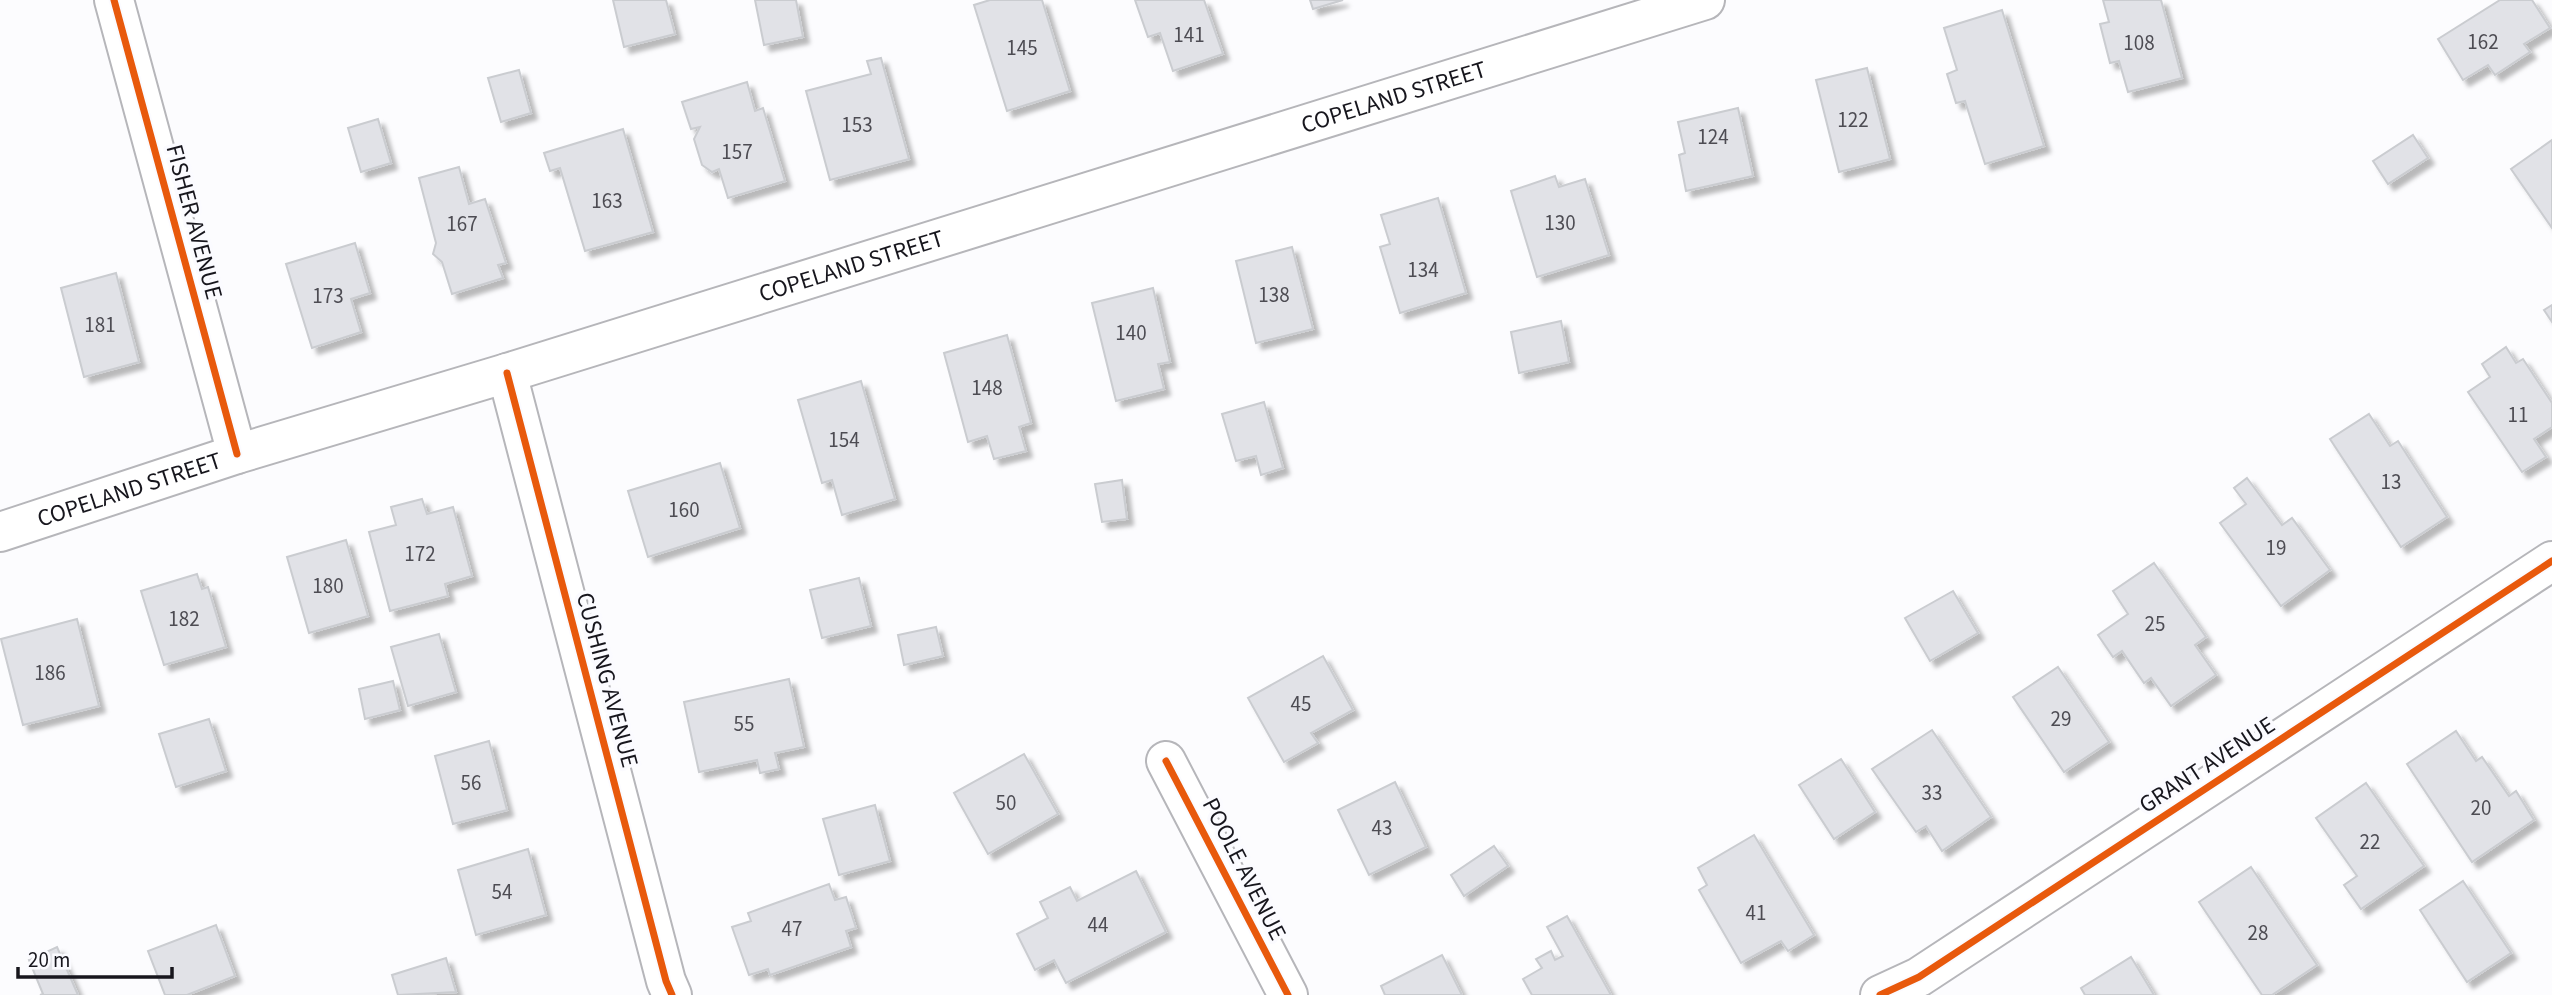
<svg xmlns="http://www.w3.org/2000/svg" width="2552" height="995" font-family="'Source Sans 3',sans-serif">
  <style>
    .building { fill: #e1e2e7; stroke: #caccd0; stroke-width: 2; filter: url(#shadow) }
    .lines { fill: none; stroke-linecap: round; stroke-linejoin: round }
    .minor-casing { stroke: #b6b6ba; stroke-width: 42 }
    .major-casing { stroke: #b6b6ba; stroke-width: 42 }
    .minor { stroke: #fff; stroke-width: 38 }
    .major { stroke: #fff; stroke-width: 38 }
    .cycleway-casing { stroke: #fbfbff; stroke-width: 11 }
    .cycleway { stroke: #e8590c; stroke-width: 7 }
    .labels { text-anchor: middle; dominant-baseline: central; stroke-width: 7; stroke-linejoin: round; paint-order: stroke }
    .number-label { font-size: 21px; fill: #4d4c53 }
    .street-label { font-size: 24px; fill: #17161d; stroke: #fbfbff }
  </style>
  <defs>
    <filter id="shadow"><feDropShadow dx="6" dy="6" stdDeviation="2" flood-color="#0004"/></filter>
  </defs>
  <rect width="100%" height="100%" fill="#fcfcfe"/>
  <g class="building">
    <path d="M 613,0 L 666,0 L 675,34 L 624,47 Z"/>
    <path d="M 755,0 L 796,0 L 803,37 L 764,45 Z"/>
    <path d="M 990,0 L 1042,0 L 1070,91 L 1007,111 L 974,5 Z"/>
    <path d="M 1135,0 L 1204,0 L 1223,54 L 1173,71 L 1160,33 L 1148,37 Z"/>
    <path d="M 1310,0 L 1343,0 L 1313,9 Z"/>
    <path d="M 2103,0 L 2161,0 L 2182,78 L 2128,92 L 2119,61 L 2110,63 L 2100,24 L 2109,22 Z"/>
    <path d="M 2500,0 L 2532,0 L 2550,28 L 2524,44 L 2530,52 L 2495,75 L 2488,65 L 2463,80 L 2438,39 Z"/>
    <path d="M 2002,10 L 2044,146 L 1985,164 L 1965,101 L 1956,103 L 1947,74 L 1957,70 L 1944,28 Z"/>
    <path d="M 881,58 L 909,159 L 830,180 L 806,91 L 871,74 L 867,61 Z"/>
    <path d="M 1867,68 L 1890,159 L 1839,172 L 1816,80 Z"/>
    <path d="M 519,70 L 531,113 L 501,122 L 488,78 Z"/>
    <path d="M 747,82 L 755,111 L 763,108 L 785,181 L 728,198 L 719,169 L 712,172 L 702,165 L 694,139 L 700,127 L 691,129 L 682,102 Z"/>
    <path d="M 1738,108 L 1753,176 L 1686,191 L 1679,155 L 1685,153 L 1678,122 Z"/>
    <path d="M 378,119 L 391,163 L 361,172 L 348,128 Z"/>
    <path d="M 623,129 L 653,232 L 585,251 L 560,168 L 550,171 L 544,153 Z"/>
    <path d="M 2413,135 L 2428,158 L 2388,184 L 2373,161 Z"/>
    <path d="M 2552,140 L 2552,228 L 2511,169 Z"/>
    <path d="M 459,167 L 469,204 L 485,199 L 506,263 L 498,265 L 503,278 L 452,294 L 442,262 L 433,254 L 436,243 L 419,178 Z"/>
    <path d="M 1555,176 L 1559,187 L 1585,179 L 1609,255 L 1537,277 L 1511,191 Z"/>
    <path d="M 1438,198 L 1466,293 L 1400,313 L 1380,247 L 1390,244 L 1381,215 Z"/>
    <path d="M 355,243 L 370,293 L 351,299 L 361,332 L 312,348 L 286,264 Z"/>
    <path d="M 1292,247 L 1313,329 L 1256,343 L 1236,261 Z"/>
    <path d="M 116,273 L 139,362 L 84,377 L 61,288 Z"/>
    <path d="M 1153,288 L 1170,362 L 1158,364 L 1164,389 L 1116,401 L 1092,303 Z"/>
    <path d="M 2552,305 L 2552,322 L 2544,310 Z"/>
    <path d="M 1561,321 L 1569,362 L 1519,373 L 1511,332 Z"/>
    <path d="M 1007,335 L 1031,423 L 1019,427 L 1026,451 L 994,459 L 987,436 L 968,442 L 944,353 Z"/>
    <path d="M 2506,347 L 2516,363 L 2523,359 L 2552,403 L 2552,427 L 2534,439 L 2546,457 L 2522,472 L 2468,392 L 2490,377 L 2482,364 Z"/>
    <path d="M 861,381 L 895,499 L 842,515 L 832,480 L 822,483 L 798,400 Z"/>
    <path d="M 1264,402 L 1283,468 L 1261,475 L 1256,456 L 1236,461 L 1222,414 Z"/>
    <path d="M 2369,414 L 2390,446 L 2398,441 L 2447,517 L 2401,547 L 2330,439 Z"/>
    <path d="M 720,463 L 740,528 L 648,557 L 628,491 Z"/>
    <path d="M 2247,478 L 2282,525 L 2292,518 L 2330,570 L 2281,606 L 2220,523 L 2246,504 L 2234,488 Z"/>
    <path d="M 1122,480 L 1127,519 L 1102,522 L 1095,484 Z"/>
    <path d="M 422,499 L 427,514 L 453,507 L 472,576 L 445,584 L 448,596 L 390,611 L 369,532 L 396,525 L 391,507 Z"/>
    <path d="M 346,540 L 368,616 L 309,633 L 287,557 Z"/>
    <path d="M 2154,563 L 2206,637 L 2195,645 L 2216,675 L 2171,706 L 2151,678 L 2144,683 L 2122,651 L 2113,657 L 2098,635 L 2128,614 L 2113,591 Z"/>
    <path d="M 197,574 L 202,589 L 208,587 L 226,647 L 164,665 L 141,591 Z"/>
    <path d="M 859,578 L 871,626 L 822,638 L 810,590 Z"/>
    <path d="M 1953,591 L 1978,633 L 1930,661 L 1905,618 Z"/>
    <path d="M 77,619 L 99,706 L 23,725 L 1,639 Z"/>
    <path d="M 936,627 L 943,656 L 904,665 L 898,635 Z"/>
    <path d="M 439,634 L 456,692 L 408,706 L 391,647 Z"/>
    <path d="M 1323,656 L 1353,710 L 1311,733 L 1318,743 L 1284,762 L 1248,698 Z"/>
    <path d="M 2058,667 L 2109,742 L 2064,772 L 2013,697 Z"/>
    <path d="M 789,679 L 804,747 L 775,753 L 779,769 L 760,773 L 757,760 L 699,772 L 684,702 Z"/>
    <path d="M 393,681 L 400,710 L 365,719 L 359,689 Z"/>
    <path d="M 209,719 L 226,771 L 176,787 L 159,734 Z"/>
    <path d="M 1932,730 L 1991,817 L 1942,851 L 1926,826 L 1916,832 L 1872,769 Z"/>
    <path d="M 2456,731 L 2476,761 L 2482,757 L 2509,796 L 2516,791 L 2534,820 L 2472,862 L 2407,764 Z"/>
    <path d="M 489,741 L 507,810 L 453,824 L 435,756 Z"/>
    <path d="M 1024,754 L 1058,814 L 988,854 L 954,793 Z"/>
    <path d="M 1841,759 L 1875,812 L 1834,839 L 1799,785 Z"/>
    <path d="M 1395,782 L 1426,847 L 1369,875 L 1338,810 Z"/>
    <path d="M 2366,783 L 2424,866 L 2361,909 L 2344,885 L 2357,876 L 2316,818 Z"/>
    <path d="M 875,805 L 890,861 L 839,875 L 823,819 Z"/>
    <path d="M 1754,835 L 1814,935 L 1788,951 L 1781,941 L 1741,963 L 1699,890 L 1707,885 L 1698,868 Z"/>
    <path d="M 1494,846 L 1508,866 L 1464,896 L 1451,875 Z"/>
    <path d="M 528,849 L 546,915 L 476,935 L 458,870 Z"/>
    <path d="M 2251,867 L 2317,965 L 2272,995 L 2262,995 L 2199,902 Z"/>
    <path d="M 1136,871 L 1166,932 L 1066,983 L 1054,960 L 1035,970 L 1017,934 L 1048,918 L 1040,902 L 1070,887 L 1077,901 Z"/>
    <path d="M 2463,881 L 2511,953 L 2467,982 L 2420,910 Z"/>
    <path d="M 829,884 L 835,900 L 846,897 L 856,928 L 846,931 L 851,947 L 770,975 L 768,969 L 749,975 L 732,927 L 751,921 L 748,913 Z"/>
    <path d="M 1567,916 L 1611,995 L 1532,995 L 1523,979 L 1542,968 L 1536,959 L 1551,951 L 1555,960 L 1563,956 L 1547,927 Z"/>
    <path d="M 216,925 L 235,976 L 187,995 L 165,995 L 148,951 Z"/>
    <path d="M 57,947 L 78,995 L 40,995 L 43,994 L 29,960 Z"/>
    <path d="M 1442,955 L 1462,995 L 1385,995 L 1381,986 Z"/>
    <path d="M 2131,957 L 2154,995 L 2085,995 L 2081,988 Z"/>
    <path d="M 446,958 L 456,992 L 398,995 L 392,975 Z"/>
  </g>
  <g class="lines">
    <defs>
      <g id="minor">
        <path d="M 114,0 L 237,454"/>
        <path d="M 507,373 L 666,981 L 672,995"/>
        <path d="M 1166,761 L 1288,995"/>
        <path d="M 1880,995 L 1919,977 L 2552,561"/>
      </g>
      <g id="major">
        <path id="s1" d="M 0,532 L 237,454 L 507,373 L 1705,0"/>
      </g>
    </defs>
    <use href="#minor" class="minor-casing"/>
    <use href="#major" class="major-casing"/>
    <use href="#minor" class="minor"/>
    <use href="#major" class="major"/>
    <defs>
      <g id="cycleway">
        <path d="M 114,0 L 237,454"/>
        <path d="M 507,373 L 666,981 L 672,995"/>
        <path d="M 1166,761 L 1288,995"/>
        <path d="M 1880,995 L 1919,977 L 2552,561"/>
      </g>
    </defs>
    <use href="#cycleway" class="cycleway-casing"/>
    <use href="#cycleway" class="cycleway"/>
  </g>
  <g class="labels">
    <g class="number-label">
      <text x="1189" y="35">141</text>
      <text x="2483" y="42">162</text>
      <text x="2139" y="43">108</text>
      <text x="1022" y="48">145</text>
      <text x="1853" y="120">122</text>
      <text x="857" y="125">153</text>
      <text x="1713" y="137">124</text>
      <text x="737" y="152">157</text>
      <text x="607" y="201">163</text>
      <text x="1560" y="223">130</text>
      <text x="462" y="224">167</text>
      <text x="1423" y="270">134</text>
      <text x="1274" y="295">138</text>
      <text x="328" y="296">173</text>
      <text x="100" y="325">181</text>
      <text x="1131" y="333">140</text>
      <text x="987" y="388">148</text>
      <text x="2518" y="415">11</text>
      <text x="844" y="440">154</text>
      <text x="2391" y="482">13</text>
      <text x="684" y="510">160</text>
      <text x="2276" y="548">19</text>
      <text x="420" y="554">172</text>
      <text x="328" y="586">180</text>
      <text x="184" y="619">182</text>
      <text x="2155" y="624">25</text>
      <text x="50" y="673">186</text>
      <text x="1301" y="704">45</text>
      <text x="2061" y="719">29</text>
      <text x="744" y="724">55</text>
      <text x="471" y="783">56</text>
      <text x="1932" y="793">33</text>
      <text x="1006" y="803">50</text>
      <text x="2481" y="808">20</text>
      <text x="1382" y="828">43</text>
      <text x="2370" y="842">22</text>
      <text x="502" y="892">54</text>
      <text x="1756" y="913">41</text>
      <text x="1098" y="925">44</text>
      <text x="792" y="929">47</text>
      <text x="2258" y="933">28</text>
    </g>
    <g class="street-label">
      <text stroke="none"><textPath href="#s1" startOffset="1460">COPELAND STREET</textPath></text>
      <text transform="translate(194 222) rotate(75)">FISHER AVENUE</text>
      <text stroke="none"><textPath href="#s1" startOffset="892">COPELAND STREET</textPath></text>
      <text stroke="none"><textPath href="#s1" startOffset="136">COPELAND STREET</textPath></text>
      <text transform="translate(607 680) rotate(75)">CUSHING AVENUE</text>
      <text transform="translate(2207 765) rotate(-33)">GRANT AVENUE</text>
      <text transform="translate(1244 869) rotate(63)">POOLE AVENUE</text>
    </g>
  </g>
  <path d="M18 967v10h154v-10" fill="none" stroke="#17161d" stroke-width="3.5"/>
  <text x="28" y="967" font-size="21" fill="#17161d" stroke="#fbfbff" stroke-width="5" paint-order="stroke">20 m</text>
</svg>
